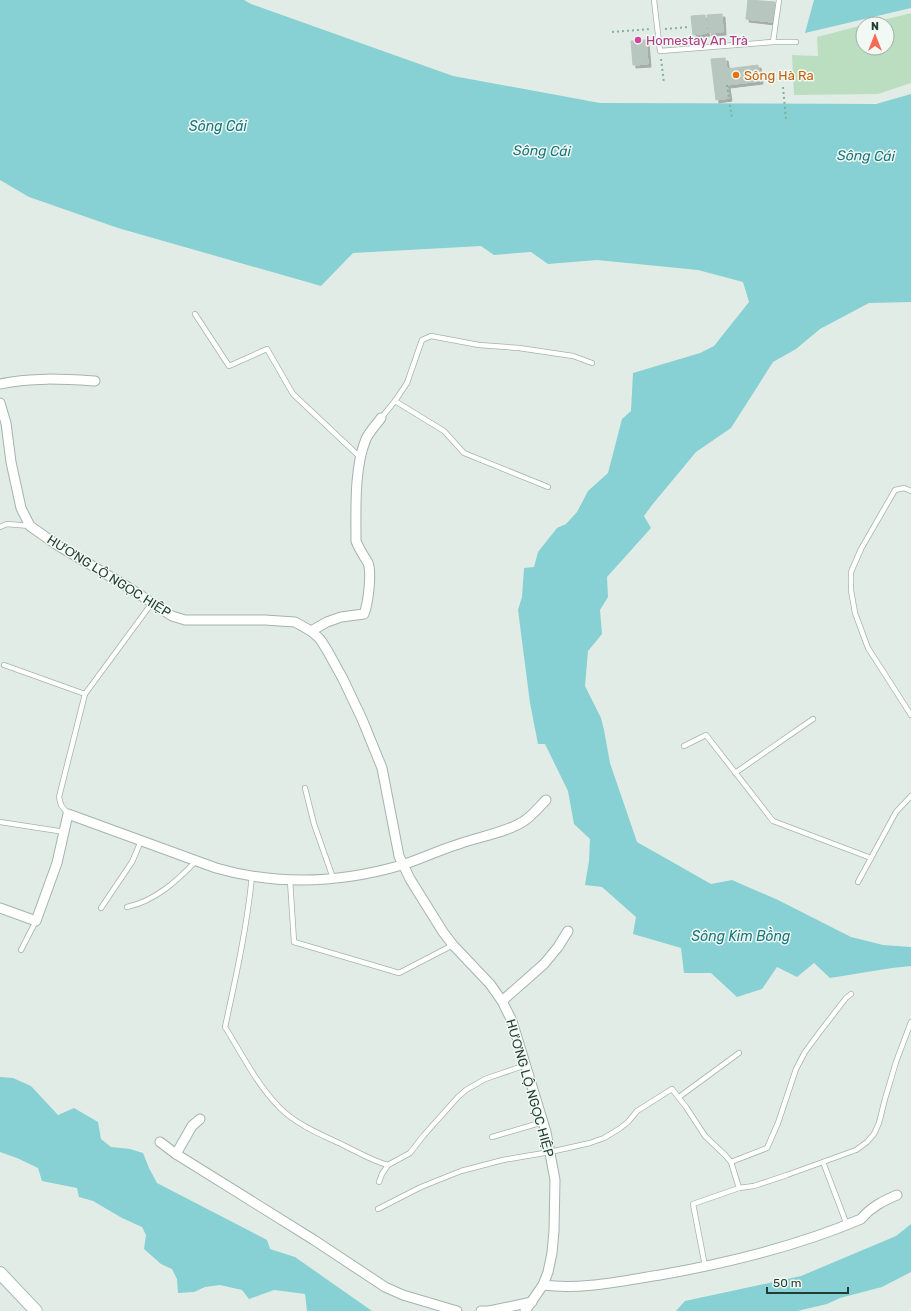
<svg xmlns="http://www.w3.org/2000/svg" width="911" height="1311" font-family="Rubik,sans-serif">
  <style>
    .green { fill: #badebf }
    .water { fill: #87d0d4 }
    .building { fill: #b7c7bf; stroke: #b4c6bc; filter: url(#shadow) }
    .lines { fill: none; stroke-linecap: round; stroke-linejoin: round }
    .lane-casing { stroke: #a4b4ad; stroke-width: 6 }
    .street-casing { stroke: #a4b4ad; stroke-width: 11 }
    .secondary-casing { stroke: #a2bcb0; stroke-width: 14 }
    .path { stroke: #81b19c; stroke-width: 2; stroke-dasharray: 2 3; stroke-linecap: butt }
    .lane { stroke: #fff; stroke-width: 4.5 }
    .street { stroke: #fff; stroke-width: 9 }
    .secondary { stroke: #fff; stroke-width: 12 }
    .hotel-dot { fill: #d1479c; stroke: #f2f9f5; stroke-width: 1.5 }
    .food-dot { fill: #e8710a; stroke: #f2f9f5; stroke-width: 1.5 }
    .labels { text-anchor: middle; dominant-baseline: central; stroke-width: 3; stroke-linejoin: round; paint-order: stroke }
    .hotel-label { font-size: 13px; fill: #b23c85; stroke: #f2f9f5; text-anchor: start }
    .food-label { font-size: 13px; fill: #c56008; stroke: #f2f9f5; text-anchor: start }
    .street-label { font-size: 13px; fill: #213e33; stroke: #f2f9f5 }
    .water-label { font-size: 14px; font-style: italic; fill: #19777c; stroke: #f2f9f5 }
  </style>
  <defs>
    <filter id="shadow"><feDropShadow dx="3" dy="3" stdDeviation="0" flood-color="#0004"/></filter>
  </defs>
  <rect width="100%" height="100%" fill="#e2ece6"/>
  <path class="green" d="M 911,13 L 911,83 L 878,94 L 794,95 L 792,55 L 818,56 L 817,37 L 863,25 L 863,48 L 887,48 L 887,24 L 867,24 Z"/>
  <g class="water">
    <path d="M 0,0 L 244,0 L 251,4 L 453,76 L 600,103 L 876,104 L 911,94 L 911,302 L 869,303 L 820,329 L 796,349 L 773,362 L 731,428 L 696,452 L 652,505 L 644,516 L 651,528 L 607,577 L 608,597 L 600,610 L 602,634 L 588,651 L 585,686 L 601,718 L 604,730 L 610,763 L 637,842 L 711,884 L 732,880 L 778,900 L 851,937 L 883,945 L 911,947 L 911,966 L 892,968 L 830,978 L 814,963 L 797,977 L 777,967 L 762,989 L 737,997 L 711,973 L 684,973 L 681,948 L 633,934 L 636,917 L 602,887 L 585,885 L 589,861 L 590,839 L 574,824 L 568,791 L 545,744 L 538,744 L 530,703 L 518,610 L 522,597 L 524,568 L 534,567 L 538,552 L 557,528 L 566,524 L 577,512 L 588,491 L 608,473 L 622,419 L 631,411 L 633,373 L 700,353 L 714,346 L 749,302 L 743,282 L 698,270 L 597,260 L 548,264 L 531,252 L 494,255 L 481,246 L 353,253 L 321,286 L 118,228 L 29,197 L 0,180 Z"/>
    <path d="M 814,0 L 911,0 L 911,8 L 805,33 Z"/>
    <path d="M 0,1077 L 13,1078 L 31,1086 L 58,1115 L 74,1108 L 98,1122 L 101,1139 L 111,1147 L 130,1149 L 143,1153 L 149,1168 L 157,1183 L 267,1240 L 270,1249 L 295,1257 L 372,1311 L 307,1311 L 305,1294 L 274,1290 L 249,1299 L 242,1290 L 220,1285 L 205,1287 L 194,1292 L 178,1293 L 177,1279 L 172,1269 L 161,1264 L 144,1249 L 146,1235 L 142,1227 L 122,1218 L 93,1201 L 79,1197 L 77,1188 L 42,1181 L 38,1168 L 17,1158 L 0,1152 Z"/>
    <path d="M 911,1224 L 911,1272 L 882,1287 L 840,1298 L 827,1304 L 797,1311 L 676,1311 L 685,1301 L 801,1276 L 896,1236 Z"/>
  </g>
  <g class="building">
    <path d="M 748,0 L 775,2 L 772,22 L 746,19 Z"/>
    <path d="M 722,14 L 723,32 L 709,33 L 707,15 Z"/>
    <path d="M 705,15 L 707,33 L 693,35 L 691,16 Z"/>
    <path d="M 646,40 L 648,64 L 633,65 L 631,41 Z"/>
    <path d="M 725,58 L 727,69 L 758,65 L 760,81 L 727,85 L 729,98 L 716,100 L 711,59 Z"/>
  </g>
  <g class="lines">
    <defs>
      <g id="lane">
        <path d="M 654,0 L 660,51 L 773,42 L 796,42"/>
        <path d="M 773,42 L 779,0"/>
        <path d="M 195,314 L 229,366 L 267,349 L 293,394 L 361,458"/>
        <path d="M 395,401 L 444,431 L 464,453 L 548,487"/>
        <path d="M 381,418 L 395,401 L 407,383 L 422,340 L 431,336 L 479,345 L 519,348 L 573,356 L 592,363"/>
        <path d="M 911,491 L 904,488 L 895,490 L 861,549 L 851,572 L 851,590 L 855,613 L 868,648 L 911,715"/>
        <path d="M 0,527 L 7,524 L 30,526"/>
        <path d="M 4,665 L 85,694"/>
        <path d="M 684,746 L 706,735 L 773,821 L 871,858"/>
        <path d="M 735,773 L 813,719"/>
        <path d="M 305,788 L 314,824 L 333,878"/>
        <path d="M 68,814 L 61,805 L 59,797 L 85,694 L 152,603"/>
        <path d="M 0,822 L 65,832"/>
        <path d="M 252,876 C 247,927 236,977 225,1027 C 242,1054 257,1085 280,1108 C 297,1125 322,1135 343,1145 C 358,1152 372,1161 388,1165"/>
        <path d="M 290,880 L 294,942 L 399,973 L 453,945"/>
        <path d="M 858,882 L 896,812 L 911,796"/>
        <path d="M 127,907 C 155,901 177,881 196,861"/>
        <path d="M 101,908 L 132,862 L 141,841"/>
        <path d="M 21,950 L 36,921"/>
        <path d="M 679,1097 L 739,1053"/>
        <path d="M 492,1137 L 543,1122"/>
        <path d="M 731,1162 L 767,1148 L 778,1123 L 796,1069 L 805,1052 L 819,1033 L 846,998 L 851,994"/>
        <path d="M 823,1162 L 847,1225"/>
        <path d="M 379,1182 L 382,1174 L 388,1165 L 410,1153 L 424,1135 L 458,1097 L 466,1090 L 485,1079 L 526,1065"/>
        <path d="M 739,1188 L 754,1186 L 787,1175 L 856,1150 L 867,1142 L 874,1134 L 879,1123 L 885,1099 L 896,1062 L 911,1022"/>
        <path d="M 378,1209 L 421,1187 L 461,1171 L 503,1160 L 550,1152 L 590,1143 L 604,1138 L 619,1129 L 628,1122 L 637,1111 L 672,1089 L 686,1107 L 705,1136 L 725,1155 L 731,1162 L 739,1188 L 693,1204 L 705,1266"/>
      </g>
      <g id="street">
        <path d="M 0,384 C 32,377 63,379 95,381"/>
        <path d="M 0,403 L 6,423 L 11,462 L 21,508 L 30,526 L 57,545 L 128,587 L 172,616 L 185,620 L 265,620 L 295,622 L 311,631 L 320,639 L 327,650 L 343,679 L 362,719 L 382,768 L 399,856 L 410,879 L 443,932 L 453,945 L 490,984 L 502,1001 L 512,1021 L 546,1132 L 555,1180 L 554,1231 L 552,1253 L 548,1272 L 543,1285 L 525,1311"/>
        <path d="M 311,631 L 327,622 L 341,617 L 364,614 C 368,604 372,573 368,563 C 364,556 359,549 356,541 C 356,511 354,467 366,439 C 369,432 376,425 381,418"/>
        <path d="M 0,908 L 36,921 L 57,863 L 68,814 L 216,868 C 278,886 340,883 402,865 C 421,859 439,850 459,844 C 478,837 508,832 524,821 C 533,815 539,807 546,800"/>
        <path d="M 502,1001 L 544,964 L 558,947 L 568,931"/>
        <path d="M 160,1142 L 176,1154 L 314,1240 L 385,1287 L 403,1295 L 457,1311"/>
        <path d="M 176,1154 L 192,1126 L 200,1119"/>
        <path d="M 543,1285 C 582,1290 621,1281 660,1275 C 728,1263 798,1246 861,1219 C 871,1207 883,1201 897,1195"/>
        <path d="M 481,1311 L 489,1311 L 532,1302"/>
      </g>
      <path id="secondary" d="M 0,1273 L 36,1311"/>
    </defs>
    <use href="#lane" class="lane-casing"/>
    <use href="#street" class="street-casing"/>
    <use href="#secondary" class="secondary-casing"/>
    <g class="path">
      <path d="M 665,29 L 689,27"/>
      <path d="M 612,32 L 651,29"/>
      <path d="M 661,59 L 664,83"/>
      <path d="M 727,85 L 732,119"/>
      <path d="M 783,87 L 786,120"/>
    </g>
    <use href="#lane" class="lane"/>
    <use href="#street" class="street"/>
    <use href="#secondary" class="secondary"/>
  </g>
  <circle class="hotel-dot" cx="638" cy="40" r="4"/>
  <circle class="food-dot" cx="736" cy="75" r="4"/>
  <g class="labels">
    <g class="hotel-label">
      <text x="646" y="40">Homestay An Trà</text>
    </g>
    <g class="food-label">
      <text x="744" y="75">Sông Hà Ra</text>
    </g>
    <g class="street-label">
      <text transform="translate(109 576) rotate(32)">HƯƠNG LỘ NGỌC HIỆP</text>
      <text transform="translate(530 1088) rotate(74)">HƯƠNG LỘ NGỌC HIỆP</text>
    </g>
    <g class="water-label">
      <text x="218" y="126">Sông Cái</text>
      <text transform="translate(542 151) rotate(1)">Sông Cái</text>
      <text transform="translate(866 156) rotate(1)">Sông Cái</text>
      <text x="741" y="936">Sông Kim Bồng</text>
    </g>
  </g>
  <g transform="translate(875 36)"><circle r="19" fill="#f2f9f5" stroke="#9eaea7"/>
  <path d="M0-3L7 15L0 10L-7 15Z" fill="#f76b55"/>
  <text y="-6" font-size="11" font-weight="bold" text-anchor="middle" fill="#213e33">N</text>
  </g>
  <path d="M767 1287v6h81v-6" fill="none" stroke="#213e33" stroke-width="2"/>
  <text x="773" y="1287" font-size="12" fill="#213e33" stroke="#f2f9f5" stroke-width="3" paint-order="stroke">50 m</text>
</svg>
